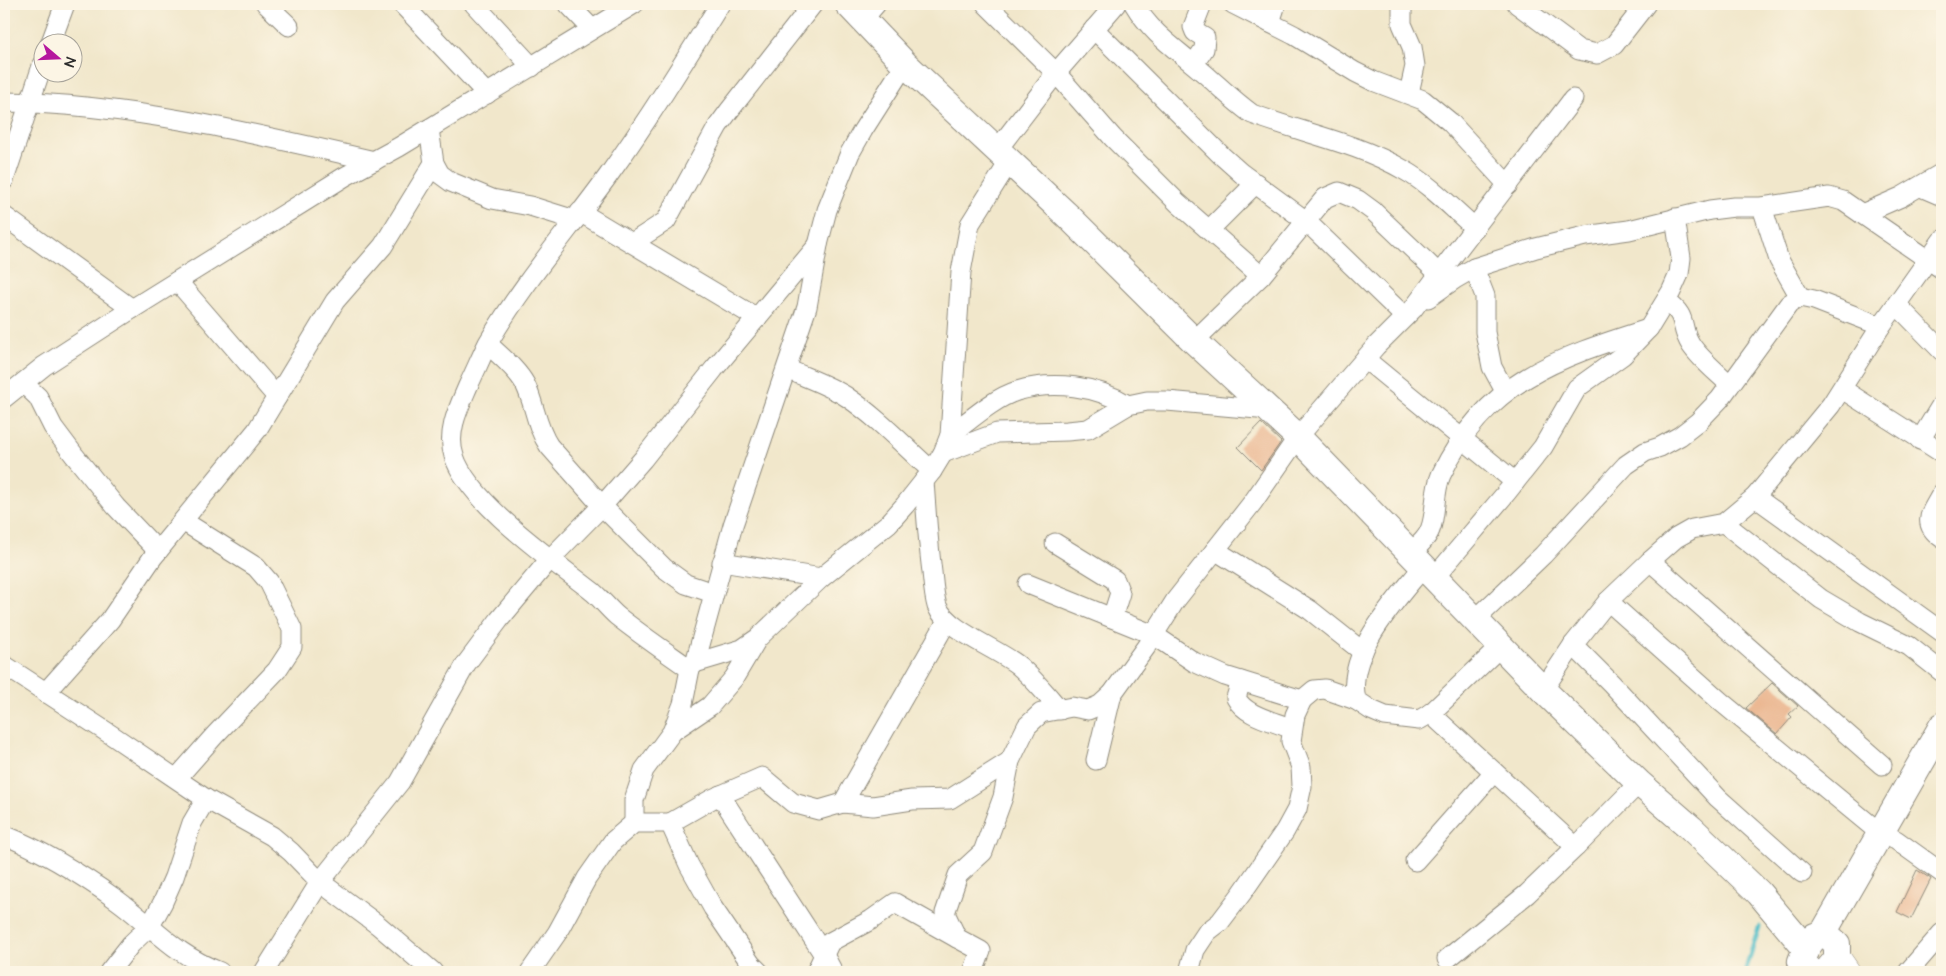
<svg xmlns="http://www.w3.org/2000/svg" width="1946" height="976" font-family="'Architects Daughter',sans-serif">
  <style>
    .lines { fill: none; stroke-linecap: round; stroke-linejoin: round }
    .stream { stroke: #4ebcc6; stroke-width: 5 }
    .building { fill: #e9b088 }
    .minor-casing { stroke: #8e897b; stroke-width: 21 }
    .secondary-casing { stroke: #8e897b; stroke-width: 28 }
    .primary-casing { stroke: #8e897b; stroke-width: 29 }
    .minor { stroke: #fff; stroke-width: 19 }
    .secondary { stroke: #fff; stroke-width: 26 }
    .primary { stroke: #fff; stroke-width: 28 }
  </style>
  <rect width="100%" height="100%" fill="#fcf5e5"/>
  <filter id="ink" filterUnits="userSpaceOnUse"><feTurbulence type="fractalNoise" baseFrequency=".02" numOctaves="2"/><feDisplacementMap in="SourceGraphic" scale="10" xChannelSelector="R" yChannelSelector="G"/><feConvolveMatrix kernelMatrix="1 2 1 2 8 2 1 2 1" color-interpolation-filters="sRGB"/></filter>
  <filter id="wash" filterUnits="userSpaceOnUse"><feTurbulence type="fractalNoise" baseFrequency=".0096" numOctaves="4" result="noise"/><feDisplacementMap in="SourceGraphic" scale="20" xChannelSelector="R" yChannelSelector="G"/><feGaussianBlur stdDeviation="1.12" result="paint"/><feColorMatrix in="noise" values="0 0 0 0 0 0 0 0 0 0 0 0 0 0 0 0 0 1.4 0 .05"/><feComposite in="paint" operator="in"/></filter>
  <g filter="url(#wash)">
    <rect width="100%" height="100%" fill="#f1e7cb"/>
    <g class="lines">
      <path class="stream" d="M 1745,972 L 1759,927"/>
    </g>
    <g id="blocks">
      <g class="building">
        <path d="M 1261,423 L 1281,442 L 1261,470 L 1238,447 Z"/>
        <path d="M 1772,683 L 1798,706 L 1789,714 L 1792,717 L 1777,734 L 1746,708 Z"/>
        <path d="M 1917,870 L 1931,879 L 1911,919 L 1897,912 Z"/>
      </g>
    </g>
  </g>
  <g filter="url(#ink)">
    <use href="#blocks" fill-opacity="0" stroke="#8e897b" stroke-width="1"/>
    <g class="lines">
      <defs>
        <g id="minor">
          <path d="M 266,4 L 289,26"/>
          <path d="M 402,4 L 487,94"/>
          <path d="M 474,4 L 532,67"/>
          <path d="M 568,4 L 592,29"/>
          <path d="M 986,4 L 1056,73 L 1113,138 L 1178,203 L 1261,276"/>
          <path d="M 1134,4 C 1153,36 1178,50 1205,74 C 1221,88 1235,102 1252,114 C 1303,133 1357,143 1404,170 C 1431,185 1452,208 1475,228"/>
          <path d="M 1233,4 L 1294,35 L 1355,72 L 1373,81 L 1423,100 L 1450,122 L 1508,185"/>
          <path d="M 1402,4 L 1402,24 L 1412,47 L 1415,66 L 1409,93"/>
          <path d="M 1517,4 L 1579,50 L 1597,54 L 1614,45 L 1646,4"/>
          <path d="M 863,19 L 876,4"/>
          <path d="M 1270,23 L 1276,4"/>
          <path d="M 1094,29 L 1222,156 L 1241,173 L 1306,221 L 1405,317"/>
          <path d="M 51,42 L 65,4"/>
          <path d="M 1194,64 L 1204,49 L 1205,38 L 1195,32 L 1193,27 L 1202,4"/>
          <path d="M 4,102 C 129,104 253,133 374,161"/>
          <path d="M 429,129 L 434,163 L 440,174 L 451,182 L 492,199 L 530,206 L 575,220"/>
          <path d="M 997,150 L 1056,73 L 1116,4"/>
          <path d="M 4,180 L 42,66"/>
          <path d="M 1921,187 L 1942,196"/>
          <path d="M 1762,207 L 1779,260 L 1800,297"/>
          <path d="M 580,212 L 757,318"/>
          <path d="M 1862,214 L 1901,197 L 1942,173"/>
          <path d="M 4,216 L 132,309"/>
          <path d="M 1209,230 L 1256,183"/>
          <path d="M 632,243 L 666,221 L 718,126 L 729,111 L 813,4"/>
          <path d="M 1474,268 L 1485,296 L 1485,332 L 1492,367 L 1505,391"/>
          <path d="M 177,281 L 277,397"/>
          <path d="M 1428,298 L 1455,279 L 1474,268 L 1536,248 L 1585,236 L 1629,230 L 1710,210 L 1734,207 L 1762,207 L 1829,197 L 1843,201 L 1942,269"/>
          <path d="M 1666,301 C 1690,318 1678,325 1691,345 C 1701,360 1717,372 1730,385"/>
          <path d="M 1897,305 L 1942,351"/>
          <path d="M 1194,341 L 1261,276 L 1325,198 L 1339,192 L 1358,200 L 1373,211 L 1439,274"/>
          <path d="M 488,344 C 500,356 517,369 525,384 C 535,404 536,427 549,446 L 602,506 L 664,568 L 686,584 L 713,593"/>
          <path d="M 1365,359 L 1515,482"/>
          <path d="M 787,369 C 807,378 828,385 847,397 C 878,418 904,446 932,471"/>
          <path d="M 23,383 L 38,397 L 53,427 L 74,455 L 116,507 L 158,551"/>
          <path d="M 1842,389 L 1942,453"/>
          <path d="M 4,398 L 44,366 L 132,309 L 344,177 L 399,147 L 634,4"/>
          <path d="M 950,435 C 969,421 994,398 1017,391 C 1053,380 1097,386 1128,405"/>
          <path d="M 1920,440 L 1942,404"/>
          <path d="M 943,453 L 997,433 L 1067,431 L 1088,429 L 1128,405 L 1147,401 L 1167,401 L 1269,410"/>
          <path d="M 924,481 C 926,511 928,541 932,572 C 933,582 934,596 937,606 C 947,631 997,648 1019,666 C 1034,679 1047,695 1060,710"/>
          <path d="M 1942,493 C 1932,512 1920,523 1942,538"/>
          <path d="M 1755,497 L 1942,632"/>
          <path d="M 1724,523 L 1821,599 L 1860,622 L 1909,646 L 1942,672"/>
          <path d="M 1055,543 L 1115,580 L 1120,593 L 1112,618"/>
          <path d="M 1215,550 L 1310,610 L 1363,652"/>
          <path d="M 1410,553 C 1417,547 1426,540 1430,530 C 1437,513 1433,493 1441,475 C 1485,382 1556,358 1648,329"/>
          <path d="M 1650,561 L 1882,765"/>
          <path d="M 722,562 L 821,578"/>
          <path d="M 1423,567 C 1396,601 1345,653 1356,700 L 1371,710 L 1385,716 L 1419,720 L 1431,713 L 1500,647"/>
          <path d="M 1434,578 L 1507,492 L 1543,447 L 1577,388 L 1623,355 L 1649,328 L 1671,292 L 1679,274 L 1681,258 L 1675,218"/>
          <path d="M 1028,584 L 1154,635 L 1194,662 L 1225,676 L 1302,700"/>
          <path d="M 1608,601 L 1720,701 L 1880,833 L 1896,840 L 1942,873"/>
          <path d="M 1474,621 L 1543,555 L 1626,465 L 1645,452 L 1660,447 L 1680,436 L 1698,422 L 1720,399 L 1789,304 L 1800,297 L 1814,300 L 1881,326"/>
          <path d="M 1573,645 L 1611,683 L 1718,798 L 1802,873"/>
          <path d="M 695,663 L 733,525 L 807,307 L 818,245 L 827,210 L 850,153 L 863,130 L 905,64"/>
          <path d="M 4,665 L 113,736 L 206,799 L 272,836 L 291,852 L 320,882 L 378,925 L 433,972"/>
          <path d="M 690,669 C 666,652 641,635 617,616 C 609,609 602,600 593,592 C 554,561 469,503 454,456 C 446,432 459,407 468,386 C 475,372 481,357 488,343 C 522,284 568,231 608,176 C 648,120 684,62 720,4"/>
          <path d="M 1241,681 L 1236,698 C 1245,716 1274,721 1292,729"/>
          <path d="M 1543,690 L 1573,645 L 1608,601 L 1650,561 L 1676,538 L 1692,529 L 1724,523 L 1755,497 L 1831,405 L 1881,326 L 1942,240"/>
          <path d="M 45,693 L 110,620 L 153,557 L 257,430 L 335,301 L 383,246 L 434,163"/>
          <path d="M 1430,713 L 1576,847"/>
          <path d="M 673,731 L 710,706 L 734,678 L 756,641"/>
          <path d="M 1096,760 L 1112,694"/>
          <path d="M 177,778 L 215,735 L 277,670 L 292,647 L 292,629 L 269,582 L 256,567 L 183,521"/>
          <path d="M 720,795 L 824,955 L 833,972"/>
          <path d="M 843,803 L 947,621"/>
          <path d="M 634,823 L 634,800 L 644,770 L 672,732 L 683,704 L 690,669 L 695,663 L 742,649 L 758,638 L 821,578 L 889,523 L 905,505 L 932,471 L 943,453 L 950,435 L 961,272 L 970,224 L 1009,162"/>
          <path d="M 670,823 L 712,799 L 762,777 L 793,803 L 819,810 L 843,803 L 873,806 L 912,800 L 950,799 L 1010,761"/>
          <path d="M 4,835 C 44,851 82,875 117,900 C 154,927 175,955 220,972"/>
          <path d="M 1415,861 L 1494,772"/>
          <path d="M 1447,959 L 1527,894 L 1576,847 L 1639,783"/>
          <path d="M 109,972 L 131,944 L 150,926 L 163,902 L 174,877 L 192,823 L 206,799"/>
          <path d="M 264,972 L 320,882 L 400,782 L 466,664 L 499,620 L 550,559 L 602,506 L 643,459 L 714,369 L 818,245"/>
          <path d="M 530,972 L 557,933 L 587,878 L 613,841 L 634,823 L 670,823 L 689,865 L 713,908 L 751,964 L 759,972"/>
          <path d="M 816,972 L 830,942 L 871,920 L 895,903 L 957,938"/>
          <path d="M 973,972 L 981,951 L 957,938 L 945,913 L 958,875 L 983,852 L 1003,797 L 1010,761 L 1027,726 L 1041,713 L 1072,707 L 1088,710 L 1100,705 L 1112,694 L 1146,647 L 1175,601 L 1253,502 L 1298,437 L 1376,346 L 1413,309 L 1439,274 L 1573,99"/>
          <path d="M 1189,972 L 1195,950 L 1207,932 L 1220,922 L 1242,893 L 1285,831 L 1297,809 L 1302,786 L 1301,767 L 1291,741 L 1295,715 L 1302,700 L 1314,690 L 1325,689 L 1356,700"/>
          <path d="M 1908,972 L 1942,933"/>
        </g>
        <g id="secondary">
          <path d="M 848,4 L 905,64 L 1070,218 L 1194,341 L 1298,437 L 1543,690 L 1639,783 L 1691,828 L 1759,893 L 1806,949"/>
          <path d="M 1822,935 L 1942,726"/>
          <path d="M 1812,972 L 1801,961 L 1806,949 L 1815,936 L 1827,935 L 1837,944 L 1837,959 L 1826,972"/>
        </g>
        <path id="primary" d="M 1837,959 L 1846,972"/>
      </defs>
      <use href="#minor" class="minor-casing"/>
      <use href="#secondary" class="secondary-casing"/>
      <use href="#primary" class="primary-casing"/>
      <use href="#minor" class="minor"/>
      <use href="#secondary" class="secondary"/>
      <use href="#primary" class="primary"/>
    </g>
  </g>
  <rect width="1946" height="976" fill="none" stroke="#fcf5e5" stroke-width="20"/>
  <g transform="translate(58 58) rotate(109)"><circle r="24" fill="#fcf5e5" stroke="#a8a49b"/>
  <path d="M0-4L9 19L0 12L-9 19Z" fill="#b5179e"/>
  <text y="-8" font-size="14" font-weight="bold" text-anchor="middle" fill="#2b2b2b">N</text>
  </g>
</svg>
